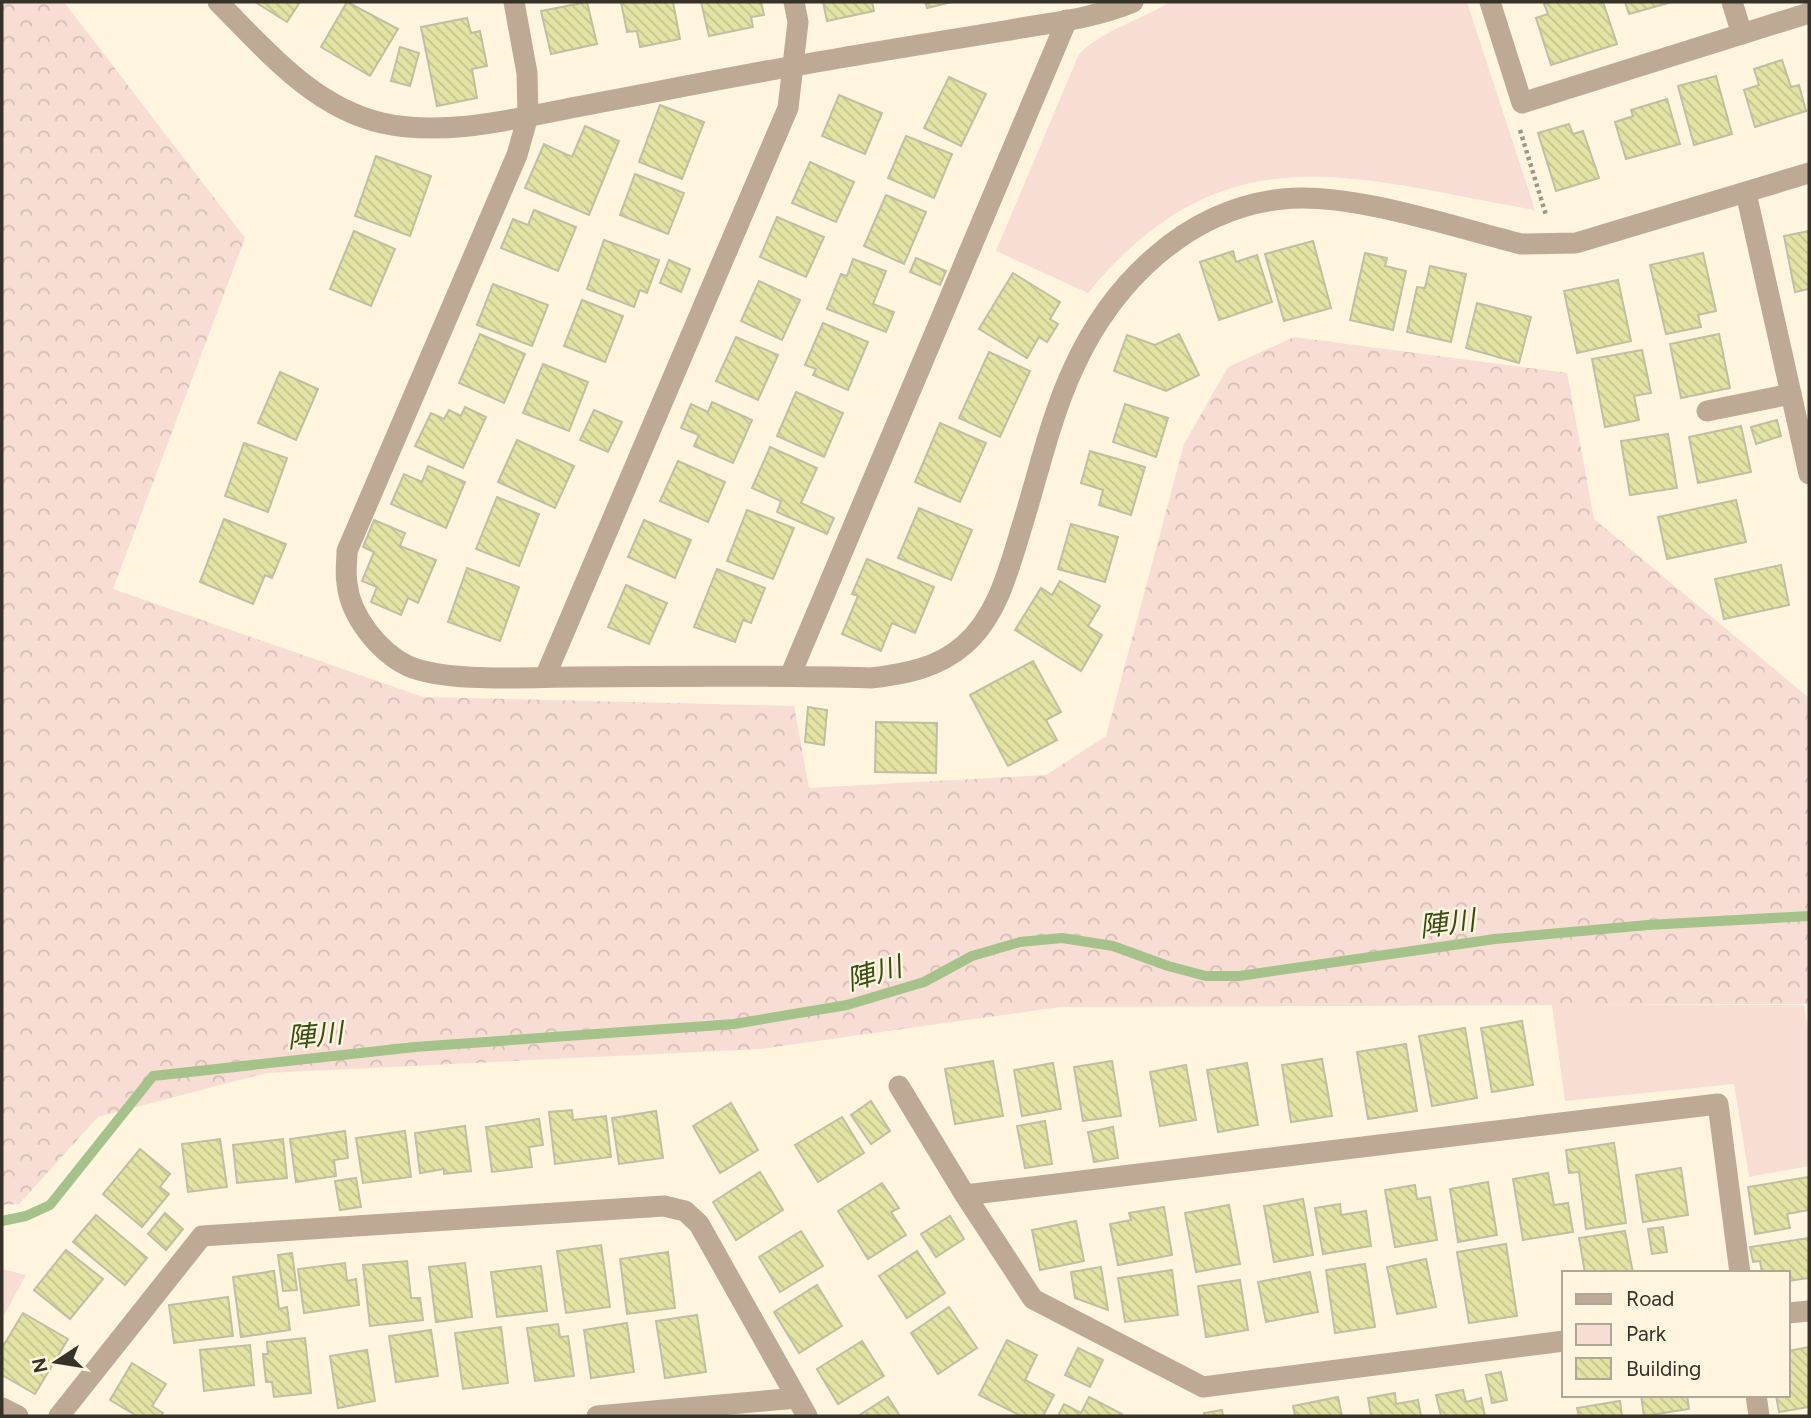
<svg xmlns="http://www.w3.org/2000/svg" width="1811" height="1418" font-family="Figtree,'Noto Sans JP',sans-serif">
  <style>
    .forest { fill: url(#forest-crowns) }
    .park { fill: #f7ddd3 }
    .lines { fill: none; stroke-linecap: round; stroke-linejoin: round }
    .stream { stroke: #a6c28b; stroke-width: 10 }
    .building { fill: url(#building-back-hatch); stroke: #bfbfa3; stroke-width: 2 }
    .path { stroke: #9f9787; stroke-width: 4.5; stroke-dasharray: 3.5 3.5; stroke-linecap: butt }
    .street { stroke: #bea995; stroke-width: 21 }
    .labels { text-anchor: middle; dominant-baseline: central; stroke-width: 5; stroke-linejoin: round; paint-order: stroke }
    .water-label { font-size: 28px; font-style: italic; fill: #354e13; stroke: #fff5df }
  </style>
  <defs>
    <pattern id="forest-crowns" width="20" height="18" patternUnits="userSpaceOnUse" patternTransform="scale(1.75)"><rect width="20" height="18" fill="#f7ddd3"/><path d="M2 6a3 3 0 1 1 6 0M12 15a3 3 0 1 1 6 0" fill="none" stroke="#d4beb5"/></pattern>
    <pattern id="building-back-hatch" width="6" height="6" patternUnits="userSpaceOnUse" patternTransform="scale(1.75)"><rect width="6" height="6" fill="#e3e3a4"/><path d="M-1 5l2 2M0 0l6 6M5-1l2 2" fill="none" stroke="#c3c38d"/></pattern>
  </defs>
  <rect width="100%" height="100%" fill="#fff5df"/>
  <path class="forest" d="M 2,2 L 64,2 L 245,238 L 113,589 L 423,697 L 794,706 L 809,788 L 1046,775 L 1106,736 L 1184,444 L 1228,367 L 1294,337 L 1567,373 L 1594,519 L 1809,698 L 1809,1004 L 1060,1007 L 760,1049 L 267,1073 L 98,1117 L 19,1204 L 2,1205 Z"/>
  <g class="park">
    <path d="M 1170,2 L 1467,2 L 1535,210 C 1351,178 1225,127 1088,293 L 996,251 L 1079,54 C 1106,28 1139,21 1170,2 Z"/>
    <path d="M 1552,1005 L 1804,1005 L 1809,1034 L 1809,1166 L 1749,1177 L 1734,1084 L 1565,1101 Z"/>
    <path d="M 2,1269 L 26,1275 L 2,1319 Z"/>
  </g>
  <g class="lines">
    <path class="stream" d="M 2,1221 L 26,1216 L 50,1205 L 153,1076 L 415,1047 L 734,1024 L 847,1005 L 924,982 L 972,956 L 1020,942 L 1062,938 L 1113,946 L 1168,966 L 1206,976 L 1239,976 L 1495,939 L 1648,925 L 1809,916"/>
  </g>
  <g class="building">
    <path d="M 255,2 L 300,2 L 287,22 Z"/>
    <path d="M 347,2 L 398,29 L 370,76 L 321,47 Z"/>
    <path d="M 587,2 L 597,44 L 551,54 L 541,11 Z"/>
    <path d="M 621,2 L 673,2 L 680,39 L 640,47 L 637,31 L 627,32 Z"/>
    <path d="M 701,2 L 761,2 L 764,15 L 751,17 L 753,27 L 709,36 Z"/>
    <path d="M 823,2 L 872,2 L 874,11 L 827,21 Z"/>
    <path d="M 925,2 L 952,2 L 927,8 Z"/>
    <path d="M 1552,2 L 1603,2 L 1617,44 L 1551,65 L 1536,18 L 1548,14 L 1544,4 Z"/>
    <path d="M 1625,2 L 1672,2 L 1629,14 Z"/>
    <path d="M 467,18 L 471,33 L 480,31 L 487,66 L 472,69 L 477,98 L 437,106 L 421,27 Z"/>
    <path d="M 400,47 L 419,53 L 410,86 L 391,81 Z"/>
    <path d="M 1782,60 L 1791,87 L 1799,85 L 1806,111 L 1755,127 L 1744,90 L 1759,85 L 1754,69 Z"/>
    <path d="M 1716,76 L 1732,134 L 1694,145 L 1678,86 Z"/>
    <path d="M 949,77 L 986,94 L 961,146 L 924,128 Z"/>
    <path d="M 839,95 L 882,113 L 865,154 L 822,136 Z"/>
    <path d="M 1667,99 L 1680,144 L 1626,159 L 1615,122 L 1633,116 L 1631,110 Z"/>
    <path d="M 660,105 L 704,122 L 682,179 L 639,162 Z"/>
    <path d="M 1569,124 L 1573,134 L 1583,131 L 1599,178 L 1556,191 L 1538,133 Z"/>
    <path d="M 585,126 L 619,141 L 589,215 L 525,188 L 544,144 L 572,157 Z"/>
    <path d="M 906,136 L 952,154 L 934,198 L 888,178 Z"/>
    <path d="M 376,156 L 431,176 L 410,236 L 355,216 Z"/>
    <path d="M 810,162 L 854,182 L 836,222 L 792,203 Z"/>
    <path d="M 635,174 L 684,193 L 668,234 L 620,215 Z"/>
    <path d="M 886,195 L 926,212 L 904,264 L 864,246 Z"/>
    <path d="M 534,210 L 576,227 L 558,271 L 501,248 L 513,219 L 528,225 Z"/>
    <path d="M 777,217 L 824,237 L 806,277 L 760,257 Z"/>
    <path d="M 354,231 L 395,249 L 371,306 L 330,289 Z"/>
    <path d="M 1809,231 L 1809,289 L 1795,292 L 1784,236 Z"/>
    <path d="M 604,240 L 659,260 L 647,293 L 640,290 L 634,307 L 587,289 Z"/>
    <path d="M 1313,241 L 1331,308 L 1284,321 L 1265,254 Z"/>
    <path d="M 1233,251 L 1236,262 L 1257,255 L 1272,302 L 1219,320 L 1200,262 Z"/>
    <path d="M 1365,253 L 1387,258 L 1385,266 L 1406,271 L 1393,330 L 1350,320 Z"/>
    <path d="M 1703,253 L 1716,311 L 1698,315 L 1701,327 L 1666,334 L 1650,265 Z"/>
    <path d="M 916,258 L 946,271 L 940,285 L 910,272 Z"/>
    <path d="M 853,259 L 886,271 L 873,304 L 894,312 L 886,332 L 827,309 L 841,274 L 847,276 Z"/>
    <path d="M 669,260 L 690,269 L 681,292 L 660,283 Z"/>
    <path d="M 1430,266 L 1466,274 L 1451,342 L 1407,332 L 1417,287 L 1425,288 Z"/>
    <path d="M 1013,273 L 1060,302 L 1050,319 L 1058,324 L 1047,342 L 1039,337 L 1027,358 L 979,329 Z"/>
    <path d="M 1618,280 L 1631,341 L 1577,353 L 1564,291 Z"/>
    <path d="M 759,281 L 800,300 L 782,340 L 741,321 Z"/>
    <path d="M 493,284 L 548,305 L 532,346 L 477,325 Z"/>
    <path d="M 582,300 L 623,316 L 605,362 L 564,346 Z"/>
    <path d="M 1477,303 L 1531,317 L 1519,363 L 1466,348 Z"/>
    <path d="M 823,323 L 868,342 L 848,390 L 813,375 L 816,369 L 805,365 Z"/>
    <path d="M 480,334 L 525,354 L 504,403 L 459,383 Z"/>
    <path d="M 1179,334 L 1199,375 L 1166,391 L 1114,371 L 1127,335 L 1155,345 Z"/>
    <path d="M 1719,334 L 1730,388 L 1681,398 L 1670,344 Z"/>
    <path d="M 736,337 L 778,355 L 758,400 L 716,381 Z"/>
    <path d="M 1642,350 L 1651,393 L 1634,396 L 1639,420 L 1605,427 L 1592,359 Z"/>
    <path d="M 989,352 L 1030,371 L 1000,437 L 959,418 Z"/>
    <path d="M 543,364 L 588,382 L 569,431 L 523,413 Z"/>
    <path d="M 280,372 L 318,389 L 296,440 L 258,423 Z"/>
    <path d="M 796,392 L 843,413 L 824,457 L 777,436 Z"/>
    <path d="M 712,402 L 752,420 L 733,463 L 694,446 L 699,435 L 681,428 L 691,404 L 708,412 Z"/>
    <path d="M 1125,404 L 1168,418 L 1156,457 L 1113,442 Z"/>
    <path d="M 465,407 L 486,417 L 463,468 L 415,446 L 431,413 L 444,419 L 449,410 L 461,416 Z"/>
    <path d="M 594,410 L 622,422 L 608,452 L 580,440 Z"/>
    <path d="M 1777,420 L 1781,436 L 1756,444 L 1751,427 Z"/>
    <path d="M 940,423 L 986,443 L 960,502 L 915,482 Z"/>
    <path d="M 1741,426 L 1751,472 L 1698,483 L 1689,437 Z"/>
    <path d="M 1668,434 L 1677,488 L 1630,495 L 1621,441 Z"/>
    <path d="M 517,440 L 574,466 L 555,508 L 498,482 Z"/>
    <path d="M 244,443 L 287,458 L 268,512 L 225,496 Z"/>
    <path d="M 770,447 L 817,468 L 801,503 L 834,518 L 827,534 L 777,512 L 781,501 L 752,488 Z"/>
    <path d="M 1090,451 L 1145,467 L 1131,515 L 1099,505 L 1103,490 L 1081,483 Z"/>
    <path d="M 678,461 L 725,482 L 708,522 L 660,501 Z"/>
    <path d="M 428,466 L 465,482 L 446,528 L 391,504 L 404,474 L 422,482 Z"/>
    <path d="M 497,497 L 539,514 L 519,566 L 476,549 Z"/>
    <path d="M 1736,500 L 1746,542 L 1667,559 L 1658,517 Z"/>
    <path d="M 919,508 L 972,530 L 951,580 L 898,558 Z"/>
    <path d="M 747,510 L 794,528 L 773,579 L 727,561 Z"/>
    <path d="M 224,519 L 286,544 L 272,578 L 265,575 L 253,604 L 200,582 Z"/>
    <path d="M 374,520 L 405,533 L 400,546 L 436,560 L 418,603 L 408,598 L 401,615 L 371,602 L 377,587 L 362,581 L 374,552 L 363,547 Z"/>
    <path d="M 644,520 L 691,540 L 675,578 L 628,557 Z"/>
    <path d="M 1071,524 L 1118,537 L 1105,582 L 1058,569 Z"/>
    <path d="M 867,559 L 934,587 L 915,633 L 892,623 L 881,651 L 842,634 L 858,596 L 852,594 Z"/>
    <path d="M 1781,565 L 1789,605 L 1724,619 L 1715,579 Z"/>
    <path d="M 467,568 L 519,587 L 500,641 L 448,622 Z"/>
    <path d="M 717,569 L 765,588 L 751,623 L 743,620 L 735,642 L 694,627 Z"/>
    <path d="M 1060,581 L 1100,606 L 1088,626 L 1102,635 L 1081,671 L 1015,630 L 1041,588 L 1052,595 Z"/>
    <path d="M 626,585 L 667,603 L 649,644 L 608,627 Z"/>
    <path d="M 1033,661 L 1061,712 L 1046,720 L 1057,740 L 1008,766 L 970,695 Z"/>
    <path d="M 808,707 L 827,710 L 824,745 L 805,742 Z"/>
    <path d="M 876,722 L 937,723 L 936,773 L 875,772 Z"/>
    <path d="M 1522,1021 L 1533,1085 L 1492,1092 L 1481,1028 Z"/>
    <path d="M 1465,1028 L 1477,1098 L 1432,1106 L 1419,1036 Z"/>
    <path d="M 1406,1044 L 1417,1111 L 1368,1119 L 1357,1052 Z"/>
    <path d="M 1322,1059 L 1332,1116 L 1291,1122 L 1282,1065 Z"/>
    <path d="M 993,1061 L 1003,1116 L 955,1124 L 945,1069 Z"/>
    <path d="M 1112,1061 L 1121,1116 L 1083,1121 L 1074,1067 Z"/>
    <path d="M 1053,1063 L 1061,1109 L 1022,1116 L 1014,1070 Z"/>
    <path d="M 1247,1063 L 1258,1125 L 1218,1132 L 1207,1070 Z"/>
    <path d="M 1186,1065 L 1196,1120 L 1160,1126 L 1150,1072 Z"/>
    <path d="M 871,1101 L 890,1131 L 871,1144 L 851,1115 Z"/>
    <path d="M 731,1103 L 758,1150 L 720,1173 L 693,1126 Z"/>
    <path d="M 572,1110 L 573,1120 L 606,1116 L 611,1157 L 555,1164 L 549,1112 Z"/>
    <path d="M 656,1111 L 663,1158 L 619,1164 L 612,1118 Z"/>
    <path d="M 842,1117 L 864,1153 L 818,1182 L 795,1145 Z"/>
    <path d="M 539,1119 L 543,1145 L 529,1147 L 532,1167 L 492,1172 L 486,1127 Z"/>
    <path d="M 1045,1121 L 1052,1164 L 1025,1168 L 1017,1126 Z"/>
    <path d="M 465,1126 L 471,1171 L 444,1174 L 444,1169 L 420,1173 L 415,1133 Z"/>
    <path d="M 1113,1127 L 1118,1158 L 1094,1162 L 1088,1132 Z"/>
    <path d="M 345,1131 L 348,1158 L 334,1160 L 336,1176 L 296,1182 L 290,1139 Z"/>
    <path d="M 405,1131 L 411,1177 L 363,1183 L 356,1138 Z"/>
    <path d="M 220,1139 L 227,1187 L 188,1192 L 182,1144 Z"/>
    <path d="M 283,1139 L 287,1178 L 237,1183 L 233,1145 Z"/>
    <path d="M 1614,1143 L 1626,1223 L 1586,1229 L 1579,1172 L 1569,1173 L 1566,1150 Z"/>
    <path d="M 140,1149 L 170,1174 L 160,1187 L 169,1194 L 142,1227 L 103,1194 Z"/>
    <path d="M 1681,1168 L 1688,1215 L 1643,1222 L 1636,1175 Z"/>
    <path d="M 760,1172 L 783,1210 L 736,1240 L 713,1202 Z"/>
    <path d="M 1548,1173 L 1554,1205 L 1568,1203 L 1573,1232 L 1523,1240 L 1513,1179 Z"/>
    <path d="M 1809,1177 L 1809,1210 L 1787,1214 L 1790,1228 L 1755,1234 L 1748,1187 Z"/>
    <path d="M 356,1178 L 361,1207 L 340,1210 L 335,1181 Z"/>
    <path d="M 1488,1182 L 1497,1235 L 1458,1242 L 1450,1189 Z"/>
    <path d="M 882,1183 L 899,1208 L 891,1212 L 906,1235 L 868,1259 L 838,1211 Z"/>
    <path d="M 1415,1185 L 1417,1199 L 1430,1197 L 1437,1240 L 1395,1247 L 1385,1190 Z"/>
    <path d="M 1303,1199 L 1313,1255 L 1274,1262 L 1264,1206 Z"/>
    <path d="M 1340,1204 L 1341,1215 L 1366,1211 L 1371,1246 L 1323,1254 L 1315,1208 Z"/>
    <path d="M 1229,1205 L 1240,1264 L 1196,1272 L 1185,1213 Z"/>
    <path d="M 1164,1207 L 1172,1255 L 1118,1265 L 1110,1224 L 1131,1220 L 1129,1213 Z"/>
    <path d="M 165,1213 L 183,1229 L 166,1250 L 148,1234 Z"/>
    <path d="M 96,1215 L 147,1258 L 125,1285 L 73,1242 Z"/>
    <path d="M 950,1216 L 964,1239 L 936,1257 L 921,1234 Z"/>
    <path d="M 1076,1221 L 1084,1261 L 1040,1270 L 1032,1230 Z"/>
    <path d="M 1663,1227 L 1667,1252 L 1652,1254 L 1648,1229 Z"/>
    <path d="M 801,1231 L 823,1266 L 780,1292 L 759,1257 Z"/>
    <path d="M 1625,1231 L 1633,1273 L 1585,1273 L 1579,1238 Z"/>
    <path d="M 1809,1238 L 1809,1278 L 1788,1281 L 1788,1273 L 1762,1273 L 1760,1261 L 1753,1262 L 1750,1247 Z"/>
    <path d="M 1506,1244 L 1517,1316 L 1469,1323 L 1457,1252 Z"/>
    <path d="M 601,1245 L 610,1307 L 566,1313 L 557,1251 Z"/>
    <path d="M 66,1250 L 103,1279 L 70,1319 L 34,1290 Z"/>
    <path d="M 917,1251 L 945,1293 L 907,1318 L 879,1276 Z"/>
    <path d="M 668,1252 L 675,1308 L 627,1314 L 620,1259 Z"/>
    <path d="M 292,1253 L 297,1290 L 283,1291 L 278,1255 Z"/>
    <path d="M 1426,1259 L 1436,1307 L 1397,1314 L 1387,1267 Z"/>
    <path d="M 407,1261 L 411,1298 L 420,1298 L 423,1320 L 370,1326 L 363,1265 Z"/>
    <path d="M 345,1263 L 347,1281 L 356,1279 L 359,1305 L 304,1313 L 298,1269 Z"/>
    <path d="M 465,1263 L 472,1317 L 436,1322 L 429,1267 Z"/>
    <path d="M 1365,1264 L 1375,1327 L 1335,1333 L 1326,1270 Z"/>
    <path d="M 541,1266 L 547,1311 L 497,1317 L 491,1272 Z"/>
    <path d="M 1101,1267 L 1108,1310 L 1075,1298 L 1071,1272 Z"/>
    <path d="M 1172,1270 L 1178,1315 L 1125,1322 L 1118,1278 Z"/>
    <path d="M 274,1271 L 279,1309 L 287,1307 L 290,1330 L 241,1337 L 233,1277 Z"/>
    <path d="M 1310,1272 L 1318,1312 L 1266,1322 L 1258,1282 Z"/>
    <path d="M 1240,1280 L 1248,1330 L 1206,1337 L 1198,1286 Z"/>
    <path d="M 817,1285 L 842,1326 L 799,1353 L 774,1312 Z"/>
    <path d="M 228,1297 L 233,1336 L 174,1343 L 169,1305 Z"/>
    <path d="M 949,1307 L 977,1348 L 938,1374 L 911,1333 Z"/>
    <path d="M 23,1313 L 68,1339 L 35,1394 L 2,1375 L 2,1348 Z"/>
    <path d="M 697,1315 L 706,1372 L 665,1378 L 656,1321 Z"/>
    <path d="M 627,1323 L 634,1372 L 591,1378 L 584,1330 Z"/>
    <path d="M 558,1324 L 560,1337 L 568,1336 L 574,1376 L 535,1381 L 527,1328 Z"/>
    <path d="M 501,1327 L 508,1383 L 463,1389 L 455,1333 Z"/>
    <path d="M 431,1330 L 438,1376 L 396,1382 L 389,1336 Z"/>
    <path d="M 305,1338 L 311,1393 L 274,1397 L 272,1382 L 266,1382 L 263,1354 L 268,1354 L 267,1342 Z"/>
    <path d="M 1007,1340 L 1037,1355 L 1025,1380 L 1054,1395 L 1043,1416 L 1021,1416 L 979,1395 Z"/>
    <path d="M 862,1341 L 884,1376 L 838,1404 L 817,1369 Z"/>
    <path d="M 250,1345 L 254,1385 L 204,1391 L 200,1350 Z"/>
    <path d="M 1809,1347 L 1809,1407 L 1779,1412 L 1776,1395 L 1788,1395 L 1788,1351 Z"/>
    <path d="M 1078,1348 L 1103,1360 L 1090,1387 L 1065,1375 Z"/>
    <path d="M 367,1350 L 375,1401 L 338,1408 L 330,1356 Z"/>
    <path d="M 132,1363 L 166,1384 L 152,1406 L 163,1413 L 161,1416 L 137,1416 L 110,1400 Z"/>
    <path d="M 1501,1372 L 1507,1400 L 1492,1403 L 1486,1375 Z"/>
    <path d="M 1463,1390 L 1466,1402 L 1481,1398 L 1485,1416 L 1441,1416 L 1436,1395 Z"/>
    <path d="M 1395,1393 L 1396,1404 L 1418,1400 L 1421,1416 L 1371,1416 L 1368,1398 Z"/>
    <path d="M 1641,1395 L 1687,1395 L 1689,1409 L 1644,1416 Z"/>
    <path d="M 888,1397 L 900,1416 L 858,1416 Z"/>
    <path d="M 1089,1397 L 1122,1414 L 1120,1416 L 1058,1416 L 1064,1404 L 1081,1413 Z"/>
    <path d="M 1338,1397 L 1342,1416 L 1295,1416 L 1293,1406 Z"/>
    <path d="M 1620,1401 L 1622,1416 L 1579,1416 L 1577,1408 Z"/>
    <path d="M 1222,1410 L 1223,1416 L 1204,1416 L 1204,1413 Z"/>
  </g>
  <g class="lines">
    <path class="path" d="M 1520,130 L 1546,215"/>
    <g class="street">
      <path d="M 218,2 C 266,50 313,107 382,123 C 444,137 514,119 576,107 C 651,93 725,78 800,65 C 868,53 936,42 1004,31 C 1047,23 1093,19 1133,2"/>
      <path d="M 514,2 L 527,73 L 528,116 L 517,155 L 347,551 C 347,562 345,573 347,583 C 350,616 379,652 408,666 C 447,683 529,677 573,677 C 672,676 772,675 871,678 C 905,674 938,668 964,645 C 999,615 1010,564 1023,523 C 1039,471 1051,416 1074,367 C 1113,282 1187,209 1283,199 C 1352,192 1453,227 1521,244 L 1576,243 L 1809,173"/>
      <path d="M 1490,2 L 1522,103 L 1809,13"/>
      <path d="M 1732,2 L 1742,34"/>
      <path d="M 1746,193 L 1809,474"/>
      <path d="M 1707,411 L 1791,394"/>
      <path d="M 790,676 L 1067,20"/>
      <path d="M 545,677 L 788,108 L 798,22 L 794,2"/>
      <path d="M 899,1086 L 965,1195 L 1033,1299 L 1203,1387 L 1564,1341"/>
      <path d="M 965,1195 L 1718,1104 L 1740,1273"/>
      <path d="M 1788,1313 L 1809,1311"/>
      <path d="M 1756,1395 L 1759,1416"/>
      <path d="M 2,1408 L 18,1416"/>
      <path d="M 59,1416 L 202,1236 L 664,1206 L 685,1211 L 699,1224 L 807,1416"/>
      <path d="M 597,1416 L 797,1398"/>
    </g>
  </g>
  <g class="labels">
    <g class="water-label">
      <text transform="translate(1447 923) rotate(-8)">陣川</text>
      <text transform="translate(874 973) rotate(-16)">陣川</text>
      <text transform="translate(315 1035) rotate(-6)">陣川</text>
    </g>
  </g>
  <rect width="1811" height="1418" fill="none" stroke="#373228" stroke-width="7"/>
  <rect x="1562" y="1271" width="228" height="126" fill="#fff5df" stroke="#afa796" stroke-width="2"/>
  <rect x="1576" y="1294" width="35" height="10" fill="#bea995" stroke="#afa796" stroke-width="2"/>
  <text x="1626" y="1306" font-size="21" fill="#373228">Road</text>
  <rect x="1576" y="1324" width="35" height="21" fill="#f7ddd3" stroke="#afa796" stroke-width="2"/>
  <text x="1626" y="1341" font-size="21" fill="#373228">Park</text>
  <rect x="1576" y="1358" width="35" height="21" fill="url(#building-back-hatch)" stroke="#afa796" stroke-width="2"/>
  <text x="1626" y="1376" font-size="21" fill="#373228">Building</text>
  <g transform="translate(56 1362) rotate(258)" stroke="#fff5df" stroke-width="5" paint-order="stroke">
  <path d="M0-5L12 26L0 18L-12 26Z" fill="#373228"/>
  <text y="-10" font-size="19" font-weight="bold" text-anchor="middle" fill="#373228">N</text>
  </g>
</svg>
